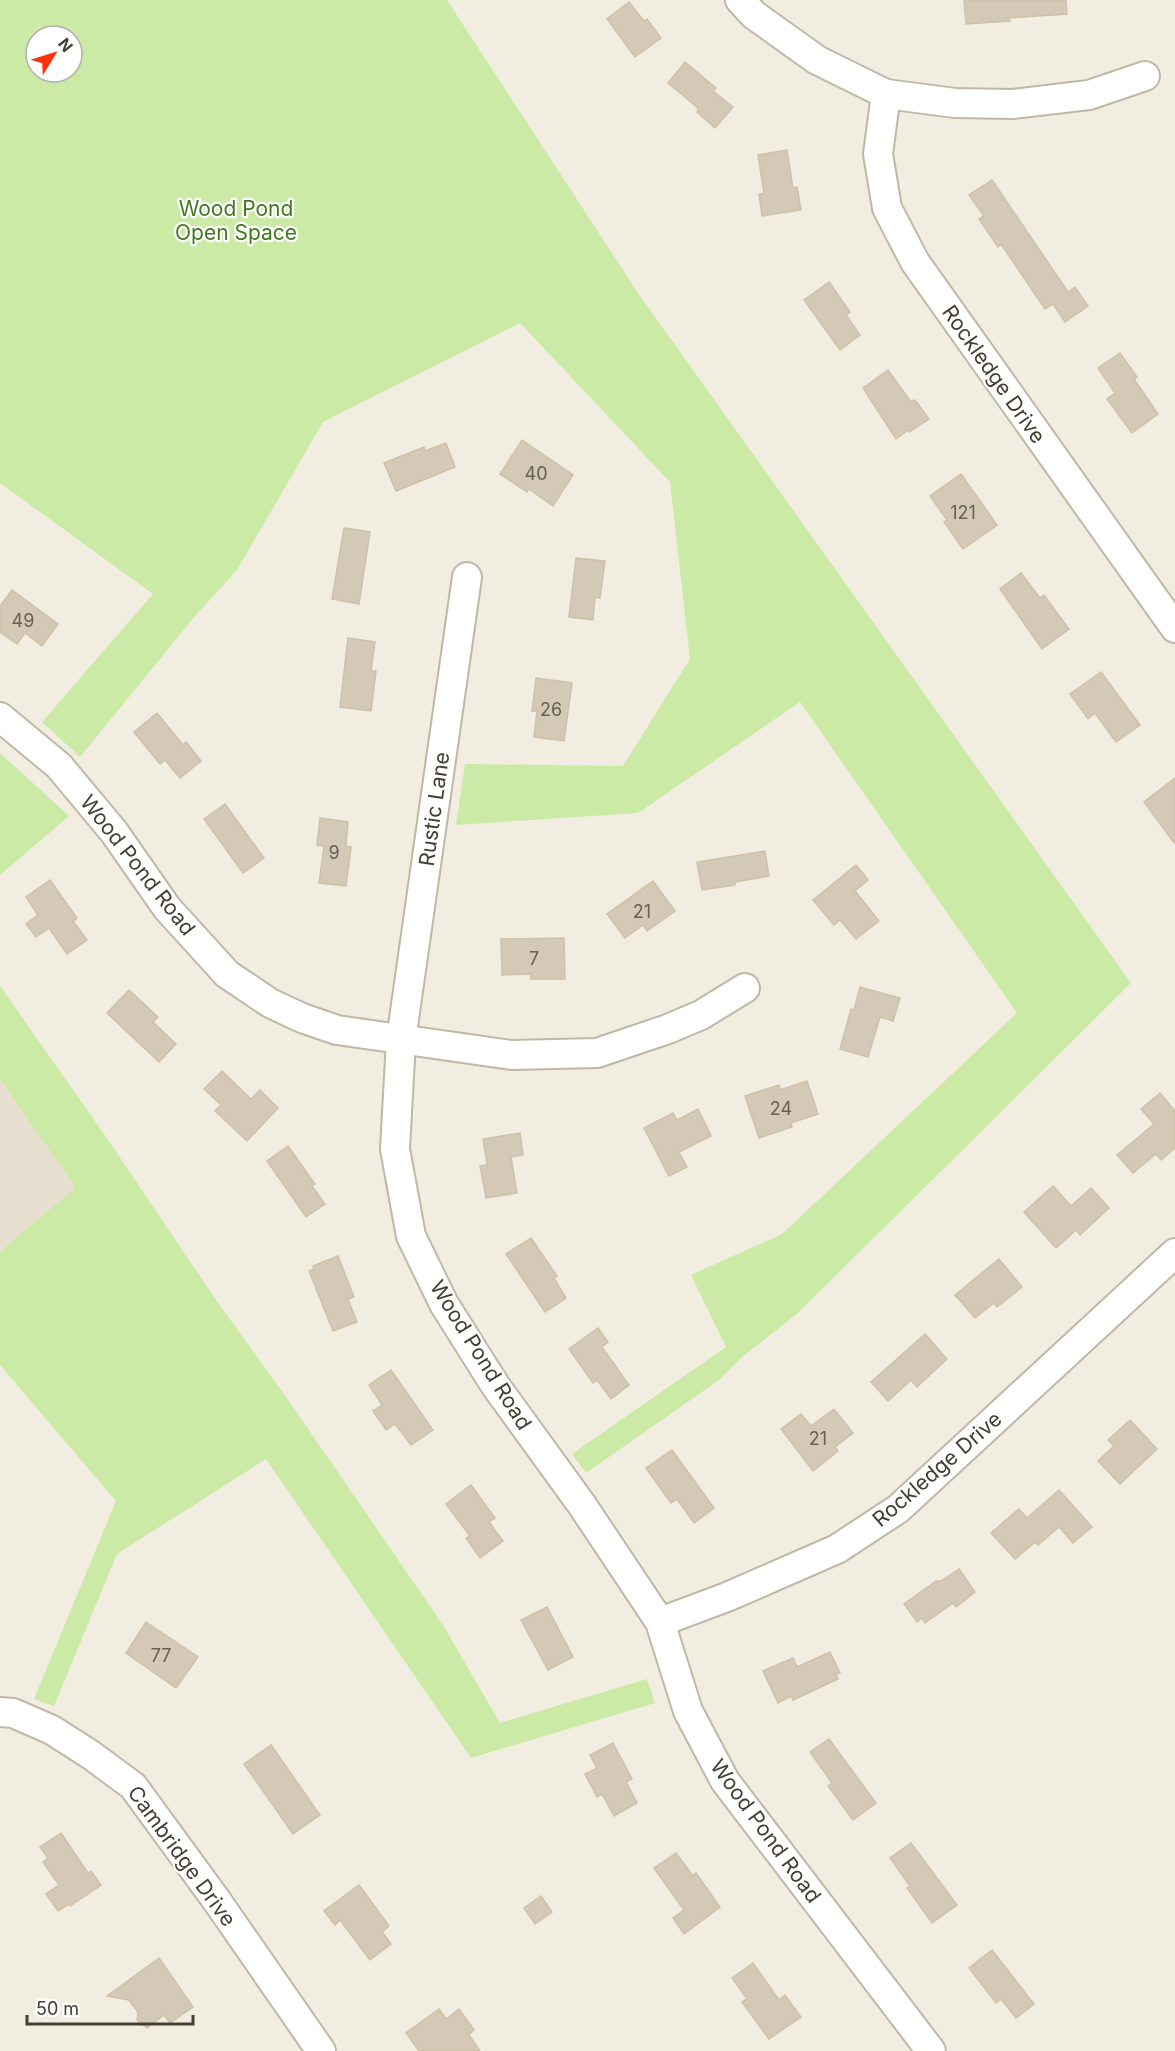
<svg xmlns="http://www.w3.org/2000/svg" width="1175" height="2051" font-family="Inter,sans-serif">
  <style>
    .residential { fill: #e6dfcf }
    .green { fill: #cbeaa6; fill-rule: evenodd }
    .building { fill: #d3c9b6; stroke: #cfc1a9; stroke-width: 1.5 }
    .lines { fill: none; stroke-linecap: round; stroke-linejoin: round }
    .minor-casing { stroke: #c0b8a6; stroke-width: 32 }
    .minor { stroke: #fff; stroke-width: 28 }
    .labels { text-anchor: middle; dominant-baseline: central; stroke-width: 4.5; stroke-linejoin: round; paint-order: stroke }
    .number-label { font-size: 18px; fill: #676053 }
    .park-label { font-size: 21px; fill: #427822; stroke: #fff }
    .street-label { font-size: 21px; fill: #433d32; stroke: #fff }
  </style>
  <rect width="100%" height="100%" fill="#f2ede1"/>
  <path class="residential" d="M 0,1079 L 77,1188 L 0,1251 Z"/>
  <g class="green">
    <path d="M 0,0 L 447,0 L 638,293 L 1131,983 L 798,1313 L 742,1357 L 719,1380 L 586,1473 L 572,1454 L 726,1347 L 691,1275 L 782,1234 L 1017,1013 L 800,702 L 638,813 L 456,825 L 465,764 L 623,766 L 690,659 L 670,482 L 520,323 L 323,422 L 237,570 L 195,616 L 80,757 L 42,722 L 153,594 L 0,483 ZM 36,36 L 72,36 L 72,72 L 36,72 Z"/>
    <path d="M 0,753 L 69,816 L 0,875 Z"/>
    <path d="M 0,986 L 102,1131 L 216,1300 L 289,1401 L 443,1625 L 500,1723 L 647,1679 L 655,1703 L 471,1758 L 266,1459 L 117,1554 L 54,1706 L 34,1699 L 116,1501 L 0,1365 L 0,1251 L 76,1188 L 0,1079 Z"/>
  </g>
  <g class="building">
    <path d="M 964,0 L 1066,0 L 1067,14 L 1009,18 L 1010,21 L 966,24 Z"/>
    <path d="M 629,2 L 644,21 L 647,19 L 661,38 L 635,57 L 607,19 Z"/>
    <path d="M 685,62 L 716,88 L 713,91 L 733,107 L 715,128 L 697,112 L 698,108 L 668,83 Z"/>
    <path d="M 787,150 L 793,188 L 797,187 L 801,210 L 762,216 L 759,194 L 764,193 L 758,155 Z"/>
    <path d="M 992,180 L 1068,292 L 1075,287 L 1088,306 L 1065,322 L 1053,304 L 1045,309 L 1001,244 L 998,247 L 979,219 L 984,216 L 969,195 Z"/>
    <path d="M 829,282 L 850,312 L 846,315 L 860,335 L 840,350 L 804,300 Z"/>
    <path d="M 1120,353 L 1137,377 L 1134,379 L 1158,414 L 1132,433 L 1107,399 L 1115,393 L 1098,368 Z"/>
    <path d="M 888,370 L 911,402 L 915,400 L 929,419 L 909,432 L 908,430 L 896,439 L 863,388 Z"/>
    <path d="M 522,440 L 573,475 L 553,506 L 529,489 L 527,492 L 500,474 Z"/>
    <path d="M 446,443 L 455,467 L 396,491 L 384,463 L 424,447 L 425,451 Z"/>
    <path d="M 961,474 L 997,525 L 963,549 L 944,522 L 947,520 L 930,496 Z"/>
    <path d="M 344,528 L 370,532 L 359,604 L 332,599 Z"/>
    <path d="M 576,558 L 605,561 L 600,598 L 595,597 L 593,620 L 569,617 Z"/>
    <path d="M 1021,573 L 1040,598 L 1044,595 L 1069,629 L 1042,649 L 1000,589 Z"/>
    <path d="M 12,590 L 58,624 L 42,646 L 25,633 L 17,644 L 0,632 L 0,606 Z"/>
    <path d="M 348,638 L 375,642 L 371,671 L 376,671 L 371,711 L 340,707 Z"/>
    <path d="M 1101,672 L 1140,725 L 1116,742 L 1095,713 L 1088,719 L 1070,694 Z"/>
    <path d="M 536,678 L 572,683 L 564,741 L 534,737 L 537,711 L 532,711 Z"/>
    <path d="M 157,713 L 183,745 L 186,742 L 201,761 L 180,778 L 165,760 L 160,764 L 134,732 Z"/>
    <path d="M 1175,778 L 1175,844 L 1144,802 Z"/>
    <path d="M 225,804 L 264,858 L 243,873 L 204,819 Z"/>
    <path d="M 320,818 L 348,822 L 346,846 L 351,847 L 346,886 L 319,883 L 324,846 L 317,845 Z"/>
    <path d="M 765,851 L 769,876 L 735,882 L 735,885 L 702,890 L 697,862 Z"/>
    <path d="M 856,865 L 868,880 L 855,891 L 879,921 L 856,939 L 840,920 L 834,925 L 813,900 Z"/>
    <path d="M 50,880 L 77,918 L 73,921 L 87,940 L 67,954 L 49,928 L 36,937 L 26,924 L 38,915 L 26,897 Z"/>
    <path d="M 653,881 L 675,911 L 647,931 L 643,925 L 625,938 L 607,914 Z"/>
    <path d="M 564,938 L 565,979 L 531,979 L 531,974 L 502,975 L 501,939 Z"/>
    <path d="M 860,987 L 900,998 L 893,1021 L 880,1017 L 868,1057 L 840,1049 L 851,1009 L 854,1010 Z"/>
    <path d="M 129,990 L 158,1017 L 153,1022 L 176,1044 L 159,1062 L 107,1013 Z"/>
    <path d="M 222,1071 L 251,1099 L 260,1090 L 278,1108 L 247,1141 L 215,1111 L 221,1105 L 204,1089 Z"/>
    <path d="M 807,1081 L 818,1114 L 791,1123 L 792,1127 L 759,1138 L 745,1096 L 779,1085 L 780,1090 Z"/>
    <path d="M 1160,1093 L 1175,1111 L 1175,1148 L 1161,1160 L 1156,1154 L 1133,1173 L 1117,1155 L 1154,1124 L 1141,1109 Z"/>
    <path d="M 698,1109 L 711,1136 L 679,1152 L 687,1167 L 669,1176 L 644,1128 L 673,1113 L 677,1120 Z"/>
    <path d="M 520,1133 L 523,1155 L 511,1157 L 517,1193 L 486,1198 L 480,1166 L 487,1165 L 483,1139 Z"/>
    <path d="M 288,1146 L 315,1184 L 312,1186 L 325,1204 L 306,1217 L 267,1161 Z"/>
    <path d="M 1053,1186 L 1071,1206 L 1091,1188 L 1109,1208 L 1080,1235 L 1076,1230 L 1056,1248 L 1024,1212 Z"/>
    <path d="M 531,1238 L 557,1276 L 554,1278 L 566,1298 L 545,1312 L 506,1254 Z"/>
    <path d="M 338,1256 L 354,1297 L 348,1299 L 357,1322 L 333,1331 L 309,1271 L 314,1269 L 313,1266 Z"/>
    <path d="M 999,1259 L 1022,1287 L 997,1307 L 994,1303 L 975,1318 L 955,1295 Z"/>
    <path d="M 598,1328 L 608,1342 L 602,1347 L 629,1385 L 611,1399 L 597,1380 L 593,1383 L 569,1349 Z"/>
    <path d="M 925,1334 L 947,1359 L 917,1387 L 911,1380 L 888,1401 L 871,1382 Z"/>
    <path d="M 391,1370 L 433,1430 L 411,1445 L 395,1424 L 386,1430 L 373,1411 L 382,1405 L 369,1385 Z"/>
    <path d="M 834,1409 L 853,1433 L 835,1447 L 838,1451 L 813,1471 L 781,1429 L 801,1414 L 811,1426 Z"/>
    <path d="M 1130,1420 L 1157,1449 L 1120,1484 L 1098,1461 L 1114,1446 L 1108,1440 Z"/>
    <path d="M 672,1450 L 714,1508 L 694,1523 L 677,1499 L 671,1503 L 646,1468 Z"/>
    <path d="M 471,1485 L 495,1518 L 489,1522 L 503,1541 L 480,1558 L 466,1538 L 470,1536 L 446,1504 Z"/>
    <path d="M 1059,1490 L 1092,1527 L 1073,1543 L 1059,1527 L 1038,1545 L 1035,1542 L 1015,1559 L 991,1533 L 1019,1509 L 1027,1518 Z"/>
    <path d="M 959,1569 L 975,1592 L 956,1607 L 953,1603 L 925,1623 L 922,1618 L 917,1622 L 904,1604 L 936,1581 L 941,1581 Z"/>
    <path d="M 547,1607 L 573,1657 L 548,1670 L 521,1620 Z"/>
    <path d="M 146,1622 L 198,1657 L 176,1688 L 126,1653 Z"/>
    <path d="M 830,1652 L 840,1673 L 836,1674 L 838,1679 L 793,1700 L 791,1696 L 778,1703 L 763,1671 L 793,1658 L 797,1667 Z"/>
    <path d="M 829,1739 L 876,1803 L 853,1820 L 828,1786 L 832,1783 L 810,1752 Z"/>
    <path d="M 613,1743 L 632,1779 L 626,1782 L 637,1803 L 614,1816 L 602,1794 L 597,1797 L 585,1774 L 597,1768 L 590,1755 Z"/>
    <path d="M 271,1745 L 320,1815 L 293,1834 L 244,1764 Z"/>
    <path d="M 61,1833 L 88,1873 L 91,1871 L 101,1885 L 70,1906 L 69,1904 L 58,1911 L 46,1894 L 59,1885 L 43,1862 L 48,1858 L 40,1847 Z"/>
    <path d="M 911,1843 L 957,1905 L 932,1923 L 907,1888 L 910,1886 L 890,1858 Z"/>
    <path d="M 676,1853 L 693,1876 L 696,1873 L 720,1907 L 684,1934 L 673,1918 L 684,1910 L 654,1868 Z"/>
    <path d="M 359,1885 L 389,1926 L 382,1932 L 391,1944 L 370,1960 L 340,1920 L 335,1925 L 324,1911 Z"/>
    <path d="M 541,1896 L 552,1912 L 535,1924 L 524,1908 Z"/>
    <path d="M 992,1950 L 1034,2004 L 1016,2018 L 1001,1999 L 996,2003 L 969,1968 Z"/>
    <path d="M 159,1958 L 193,2007 L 170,2023 L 164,2015 L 147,2028 L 137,2020 L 138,2012 L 129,2000 L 107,1996 Z"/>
    <path d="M 753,1963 L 779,2000 L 785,1995 L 801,2017 L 769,2039 L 742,2002 L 747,1999 L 732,1978 Z"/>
    <path d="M 439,2009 L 446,2019 L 459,2009 L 474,2030 L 469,2035 L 480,2051 L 419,2051 L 406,2033 Z"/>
  </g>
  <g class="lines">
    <defs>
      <g id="minor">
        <path d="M 740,0 L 754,15 L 817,60 L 886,94 L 955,103 L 1013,104 L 1089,95 L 1145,76"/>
        <path d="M 886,94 L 878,154 L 887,208 L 915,262 L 1175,628"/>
        <path d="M 467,577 L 401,1040 L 395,1149 L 411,1236 L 444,1304 L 495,1385 L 582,1505 L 660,1622 L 688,1711 L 725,1781 L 931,2051"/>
        <path d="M 0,717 L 59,766 L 114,832 L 167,908 L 227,974 L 270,1003 L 302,1018 L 337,1030 L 511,1055 L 597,1053 L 668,1029 L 701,1015 L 745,988"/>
        <path d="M 660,1622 L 727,1597 L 837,1549 L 898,1509 L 1175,1253"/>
        <path d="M 0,1712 L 13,1713 L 52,1730 L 91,1755 L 133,1786 L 217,1901 L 321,2051"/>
      </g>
    </defs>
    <use href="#minor" class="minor-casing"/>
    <use href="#minor" class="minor"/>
  </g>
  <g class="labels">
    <g class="number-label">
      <text x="536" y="473">40</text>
      <text x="963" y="512">121</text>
      <text x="23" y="620">49</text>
      <text x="551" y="709">26</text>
      <text x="334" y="852">9</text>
      <text x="642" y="911">21</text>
      <text x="534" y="958">7</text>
      <text x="781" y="1108">24</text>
      <text x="818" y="1438">21</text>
      <text x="161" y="1655">77</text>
    </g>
    <g class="park-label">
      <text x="236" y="208">Wood Pond<tspan x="236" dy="24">Open Space</tspan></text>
    </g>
    <g class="street-label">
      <text transform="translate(994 374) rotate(55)">Rockledge Drive</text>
      <text transform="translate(434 809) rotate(-82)">Rustic Lane</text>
      <text transform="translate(138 865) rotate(52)">Wood Pond Road</text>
      <text transform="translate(481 1355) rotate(58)">Wood Pond Road</text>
      <text transform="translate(937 1469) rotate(-41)">Rockledge Drive</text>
      <text transform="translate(766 1831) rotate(54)">Wood Pond Road</text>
      <text transform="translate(182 1856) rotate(54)">Cambridge Drive</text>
    </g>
  </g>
  <g transform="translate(54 54) rotate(52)"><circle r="28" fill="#ffffff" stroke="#b4b1ad" stroke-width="1.5"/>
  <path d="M0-4.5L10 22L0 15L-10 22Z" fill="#ff320b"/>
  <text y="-9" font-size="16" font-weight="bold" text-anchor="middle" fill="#433d32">N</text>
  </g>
  <path d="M27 2015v9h166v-9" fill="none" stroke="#433d32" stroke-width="3"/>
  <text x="36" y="2015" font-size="18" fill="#433d32" stroke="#ffffff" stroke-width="4.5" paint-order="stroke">50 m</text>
</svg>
